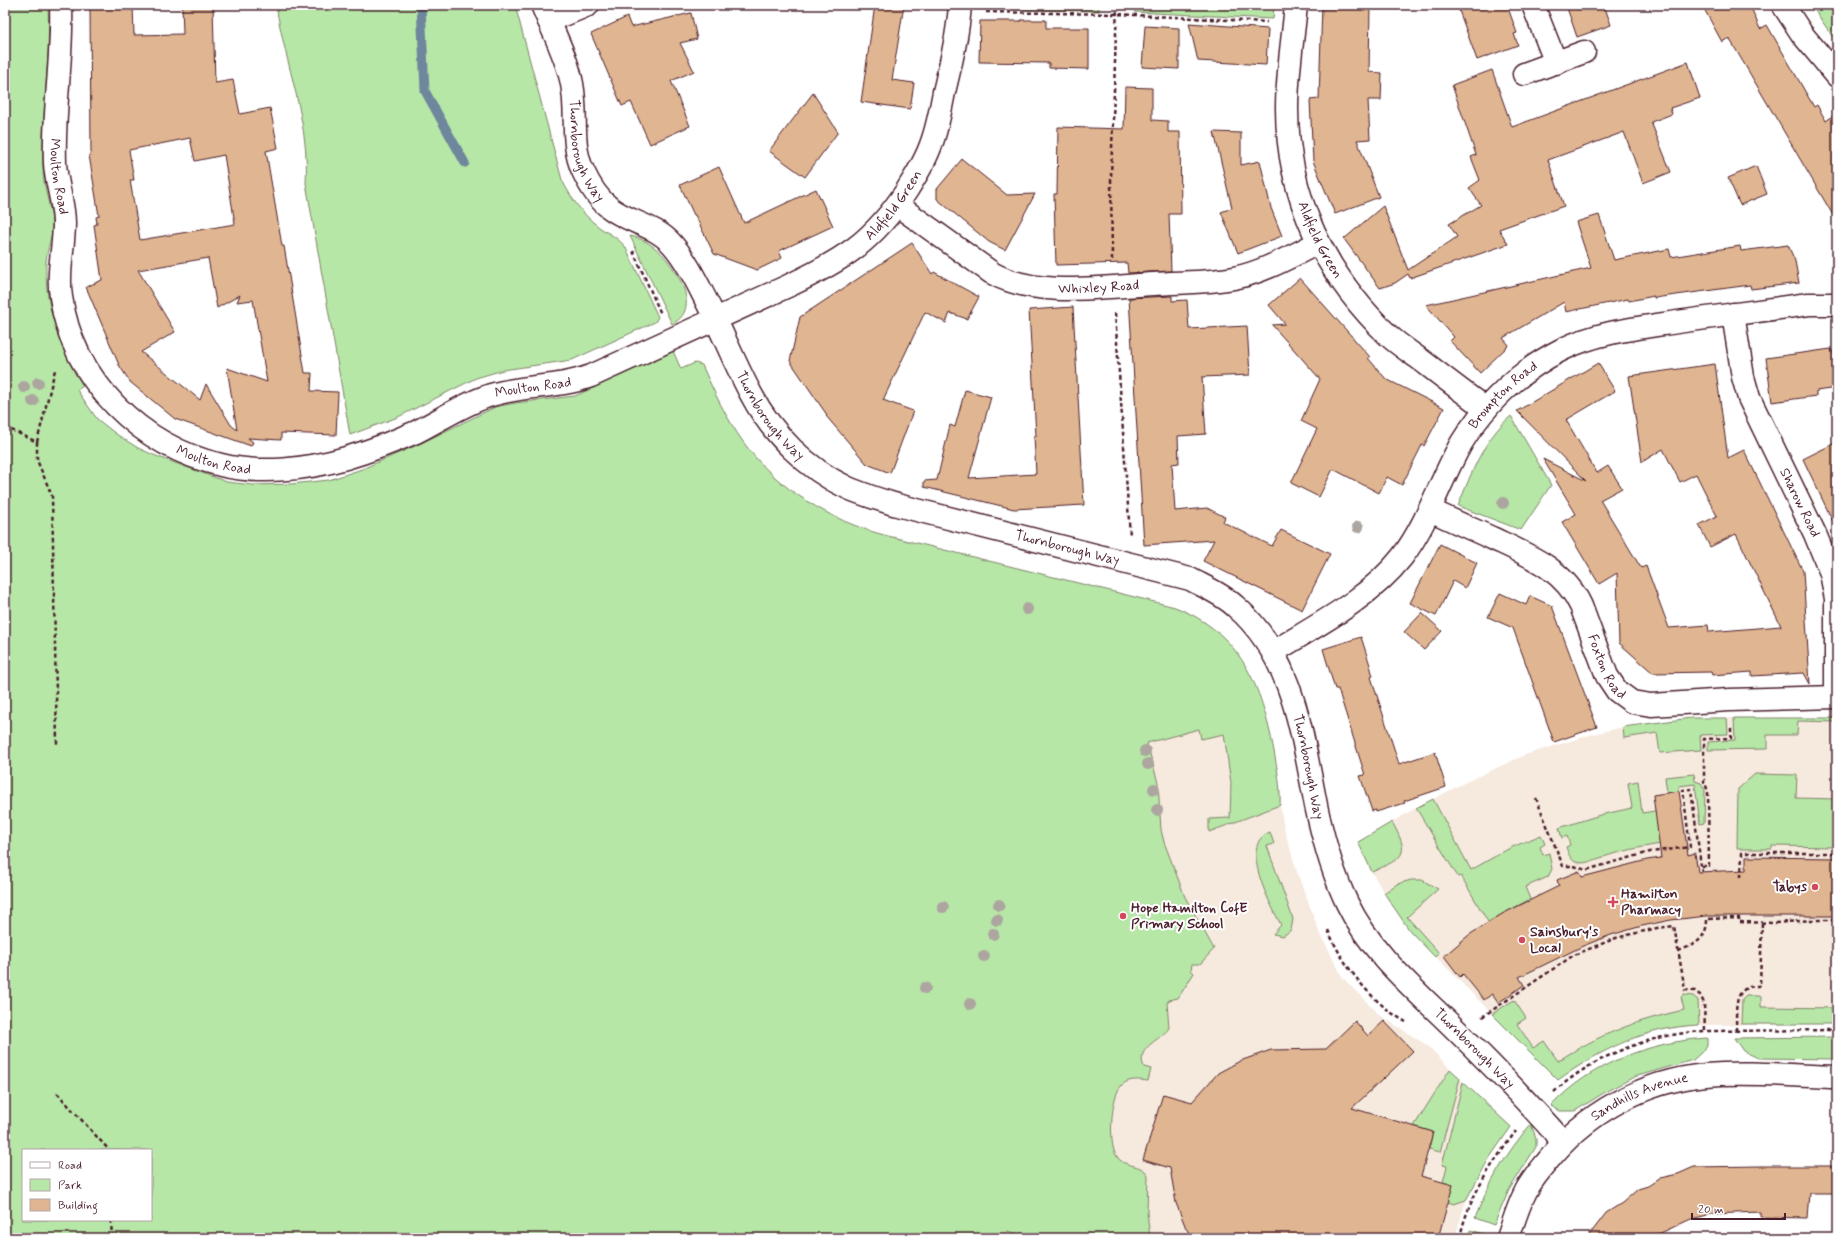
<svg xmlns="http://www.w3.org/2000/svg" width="1842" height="1243" font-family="Mynerve,sans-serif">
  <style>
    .built { fill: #f6e9de }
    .green { fill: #b6e7a7; stroke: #808369; fill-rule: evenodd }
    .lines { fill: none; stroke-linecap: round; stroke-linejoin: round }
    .stream { stroke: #6e879c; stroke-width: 9 }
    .building { fill: #e0b591; stroke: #4a1f2b; fill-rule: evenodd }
    .street-casing { stroke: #4a1f2b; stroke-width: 25 }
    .secondary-casing { stroke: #4a1f2b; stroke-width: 25 }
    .path { stroke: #4a1f2b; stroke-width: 2.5; stroke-dasharray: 4 3; stroke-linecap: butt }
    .street { stroke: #fff; stroke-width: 22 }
    .secondary { stroke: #fff; stroke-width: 22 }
    .tree { fill: #ada59f }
    .poi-dot { fill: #d1495b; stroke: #fff; stroke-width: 1.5 }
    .labels { text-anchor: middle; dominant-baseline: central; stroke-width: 4; stroke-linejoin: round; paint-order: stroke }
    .street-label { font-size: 14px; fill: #4a1f2b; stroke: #fff }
    .poi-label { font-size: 14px; font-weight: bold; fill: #4a1f2b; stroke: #fff; text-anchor: start }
  </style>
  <rect width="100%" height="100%" fill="#fff"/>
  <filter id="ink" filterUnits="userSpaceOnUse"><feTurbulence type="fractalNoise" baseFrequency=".025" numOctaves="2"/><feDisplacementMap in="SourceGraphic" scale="8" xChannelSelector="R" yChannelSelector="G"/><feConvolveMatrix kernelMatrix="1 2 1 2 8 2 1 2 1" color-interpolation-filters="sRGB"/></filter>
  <g filter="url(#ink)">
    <g class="built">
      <path d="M 1159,612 L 1280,805 L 1284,828 L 1298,875 L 1319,931 L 1343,978 L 1378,1014 L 1428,1046 L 1463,1082 L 1511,1127 L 1490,1157 L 1466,1200 L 1455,1238 L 874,1238 Z"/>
      <path d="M 1691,718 L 1837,718 L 1837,1024 L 1699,1025 L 1661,1030 L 1635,1037 L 1606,1050 L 1558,1080 L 1410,931 L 1384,893 L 1372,872 L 1358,842 L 1416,808 L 1464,783 L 1525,755 L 1590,735 L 1623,727 Z"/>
    </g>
    <g class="green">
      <path d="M 5,5 L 48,5 C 51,60 41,114 43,169 C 43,188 51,205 52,223 C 53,236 47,249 46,262 C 44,308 61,347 83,386 L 77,390 L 97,419 L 116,434 L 138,448 L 156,456 L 227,482 L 252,485 L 291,484 L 329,480 L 362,469 L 415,446 L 495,407 L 515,403 L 575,396 L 673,351 L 681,369 L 695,363 L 702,365 C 714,392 726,418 744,443 C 776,488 831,521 884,535 L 1175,607 C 1241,633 1261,685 1274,751 C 1277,769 1281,786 1280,805 L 1209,832 L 1209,819 L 1230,818 L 1231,783 L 1224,734 L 1201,739 L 1199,729 L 1147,743 L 1158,783 L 1161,830 L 1164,842 L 1185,897 L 1214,949 L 1200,964 L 1192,964 L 1191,970 L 1194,973 L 1178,998 L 1169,1000 L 1167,1003 L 1169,1028 C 1160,1041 1135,1047 1144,1067 L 1151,1069 L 1148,1081 C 1139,1080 1129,1078 1122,1085 C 1111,1094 1108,1143 1116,1155 C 1123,1169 1141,1162 1148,1175 L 1147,1212 L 1150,1238 L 1031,1238 L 1007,1231 L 1005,1238 L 5,1238 ZM 23,1150 L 151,1150 L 151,1220 L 23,1220 Z"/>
      <path d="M 276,5 L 515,5 L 562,180 C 571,198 582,214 599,227 C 609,234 619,238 626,248 L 658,317 L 655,322 L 572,360 L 503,370 L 476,378 L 398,417 L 350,435 L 306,183 C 310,122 285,64 276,5 Z"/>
      <path d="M 980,5 L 1099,5 L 1099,11 L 979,9 Z"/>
      <path d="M 1136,5 L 1274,5 L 1273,19 L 1135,12 Z"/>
      <path d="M 1811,5 L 1837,5 L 1837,43 Z"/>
      <path d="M 630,236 C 642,238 651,244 660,252 C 676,268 703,309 672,324 Z"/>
      <path d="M 1511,416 L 1551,485 L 1521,530 L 1458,506 C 1472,472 1483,440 1511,416 Z"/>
      <path d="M 1691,718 L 1727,718 L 1728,734 L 1700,735 L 1701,750 L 1660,753 L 1657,733 L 1624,738 L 1623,727 Z"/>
      <path d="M 1734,718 L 1837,718 L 1837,722 L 1798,721 L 1797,735 L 1767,735 L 1767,749 L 1708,750 L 1708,742 L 1735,740 Z"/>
      <path d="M 1694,774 L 1695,781 L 1701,783 L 1705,790 L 1704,823 L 1700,824 L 1695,784 L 1679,786 L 1679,791 L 1667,793 L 1665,777 Z"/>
      <path d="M 1755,774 L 1797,775 L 1796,798 L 1837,799 L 1837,847 L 1772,846 L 1772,849 L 1737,849 L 1738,789 Z"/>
      <path d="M 1638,781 L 1642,813 L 1655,811 L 1685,841 C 1656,844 1628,849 1600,858 C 1593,860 1584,865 1576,862 C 1570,860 1568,852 1566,847 L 1570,845 L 1567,836 L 1562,838 L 1559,828 L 1600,815 L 1632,808 L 1628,783 Z"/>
      <path d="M 1433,799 L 1471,870 L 1510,848 L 1541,835 L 1545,844 L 1540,847 L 1543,855 L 1549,853 L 1552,869 L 1548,877 L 1525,887 L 1530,899 L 1488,922 L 1461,876 L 1458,877 L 1416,808 Z"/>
      <path d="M 1392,822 C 1411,856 1404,857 1372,872 L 1358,842 Z"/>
      <path d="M 1270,832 L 1274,844 L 1267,846 L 1293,919 L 1291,930 L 1283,936 L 1273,934 L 1281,925 C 1271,905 1237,844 1270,832 Z"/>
      <path d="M 1411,880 L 1422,880 L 1438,889 L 1407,917 L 1439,953 L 1435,957 L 1410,931 L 1384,893 L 1397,884 Z"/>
      <path d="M 1684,995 L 1693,996 L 1698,1000 L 1699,1025 C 1646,1027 1600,1050 1558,1080 L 1492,1014 L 1514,1000 L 1526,1018 L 1517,1024 L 1533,1048 L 1544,1041 L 1558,1061 C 1597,1035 1638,1020 1684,1010 L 1681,997 Z"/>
      <path d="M 1746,996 L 1761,996 L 1761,1007 L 1837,1008 L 1837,1024 L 1741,1024 L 1742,1000 Z"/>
      <path d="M 1837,1037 L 1837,1059 L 1758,1058 L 1743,1051 L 1734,1038 Z"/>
      <path d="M 1707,1038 L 1707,1045 L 1704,1050 L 1693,1060 L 1634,1077 L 1607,1091 L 1575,1111 L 1560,1111 L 1551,1106 C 1591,1063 1650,1042 1707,1038 Z"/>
      <path d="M 1450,1069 L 1460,1078 L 1440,1152 L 1429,1149 L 1433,1132 L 1414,1126 Z"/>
      <path d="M 1463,1082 L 1511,1127 L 1490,1157 L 1466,1200 L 1454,1204 L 1448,1202 L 1453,1185 L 1443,1182 L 1447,1166 L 1442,1165 Z"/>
      <path d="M 1531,1124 L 1536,1138 L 1536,1147 L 1509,1190 L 1494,1225 L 1475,1218 C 1489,1183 1506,1153 1531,1124 Z"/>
      <path d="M 1471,1230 L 1490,1236 L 1490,1238 L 1469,1238 Z"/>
    </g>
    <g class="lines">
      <path class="stream" d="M 421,5 L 425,91 L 465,163"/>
    </g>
    <g class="building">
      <path d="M 90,5 L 133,5 L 134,35 L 183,34 L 182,5 L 213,5 L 215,83 L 233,80 L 240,114 L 270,108 L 278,148 L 266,151 L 282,246 L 284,246 L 305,373 L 312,373 L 311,391 L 338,392 L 336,435 L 281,433 L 281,440 L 248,438 L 253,442 L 251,446 L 175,419 L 130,382 L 119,365 L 86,287 L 102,280 L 94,225 L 97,224 L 96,217 L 99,216 L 89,155 L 91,154 ZM 190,138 L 195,161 L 224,155 L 235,224 L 140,240 L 130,180 L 134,180 L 129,150 ZM 208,258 L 217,308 L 240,295 L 237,302 L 253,300 L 267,382 L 227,368 L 237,430 L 231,425 L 206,384 L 200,400 L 141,352 L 175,332 L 138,270 Z"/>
      <path d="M 875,5 L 904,5 L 892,80 L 914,83 L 910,109 L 861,102 Z"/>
      <path d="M 1322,5 L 1370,5 L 1369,72 L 1382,73 L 1381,100 L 1368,100 L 1370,139 L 1357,140 L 1379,197 L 1335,214 L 1313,161 L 1310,100 L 1319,99 Z"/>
      <path d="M 1457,5 L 1507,5 L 1517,33 L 1514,34 L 1518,45 L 1477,60 Z"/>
      <path d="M 1566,5 L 1604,5 L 1611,25 L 1577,37 Z"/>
      <path d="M 1702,5 L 1750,5 L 1760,29 L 1767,25 L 1814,107 L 1817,105 L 1826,121 L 1837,113 L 1837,222 L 1729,38 L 1722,42 Z"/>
      <path d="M 691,13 L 697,39 L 680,43 L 694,71 L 671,81 L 690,126 L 650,144 L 631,102 L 622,106 L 591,34 L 627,17 L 631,27 Z"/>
      <path d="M 1021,20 L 1046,20 L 1046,28 L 1089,28 L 1089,69 L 1049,68 L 1049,63 L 979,62 L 980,21 L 1021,21 Z"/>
      <path d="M 1189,23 L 1268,29 L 1266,65 L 1198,61 Z"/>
      <path d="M 1145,26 L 1179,28 L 1179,69 L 1142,67 Z"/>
      <path d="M 1688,62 L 1700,98 L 1670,108 L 1672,114 L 1651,122 L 1671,172 L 1643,183 L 1624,132 L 1548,160 L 1564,206 L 1499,229 L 1508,244 L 1410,278 L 1408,274 L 1395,283 L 1380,288 L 1344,239 L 1383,206 L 1408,270 L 1457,237 L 1449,224 L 1481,205 L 1469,188 L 1480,180 L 1471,157 L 1476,155 L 1452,85 L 1492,70 L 1512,127 Z"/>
      <path d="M 1125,87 L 1152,88 L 1152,120 L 1168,121 L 1168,132 L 1180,132 L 1181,214 L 1169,214 L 1171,271 L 1128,273 L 1127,263 L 1056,265 L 1054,194 L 1057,194 L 1058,127 L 1124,129 Z"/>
      <path d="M 813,93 L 838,132 L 805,177 L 769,151 Z"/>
      <path d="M 1214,132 L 1241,133 L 1241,165 L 1260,161 L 1271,208 L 1282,236 L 1238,253 L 1221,212 L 1232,208 Z"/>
      <path d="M 962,159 L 1007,195 L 1035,194 L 1005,250 L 989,242 L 937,199 L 937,189 Z"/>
      <path d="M 1756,166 L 1767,194 L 1740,205 L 1728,178 Z"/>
      <path d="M 719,167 L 744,223 L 816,189 L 833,226 L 779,251 L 782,258 L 757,270 L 714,254 L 695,215 L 694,215 L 680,185 Z"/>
      <path d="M 1599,215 L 1614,260 L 1669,249 L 1671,257 L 1740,246 L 1741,251 L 1788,245 L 1795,261 L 1799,283 L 1751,289 L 1750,285 L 1654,298 L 1654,296 L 1629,301 L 1628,299 L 1566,312 L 1564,302 L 1503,338 L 1509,345 L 1480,373 L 1450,341 L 1454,337 L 1426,305 L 1591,268 L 1576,222 Z"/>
      <path d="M 912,243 L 932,274 L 934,272 L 979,297 L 967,319 L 950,313 L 946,323 L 925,312 L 883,400 L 913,411 L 890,473 L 867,464 L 826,416 L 827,415 L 790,361 L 800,317 Z"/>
      <path d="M 1300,278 L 1370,357 L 1368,358 L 1386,379 L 1444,408 L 1424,446 L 1422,445 L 1402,485 L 1387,477 L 1379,493 L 1333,469 L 1319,497 L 1291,483 L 1317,429 L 1301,421 L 1320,379 L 1272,325 L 1285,324 L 1269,305 Z"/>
      <path d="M 1172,296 L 1172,301 L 1187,300 L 1189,329 L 1247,326 L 1250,375 L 1202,377 L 1206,434 L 1178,436 L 1179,463 L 1172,464 L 1175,511 L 1207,508 L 1225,517 L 1223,522 L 1272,546 L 1281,530 L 1330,554 L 1302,610 L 1203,561 L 1214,540 L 1144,545 L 1129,298 Z"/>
      <path d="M 1073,307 L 1084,505 L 1014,509 L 924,487 L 924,481 L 937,480 L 950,425 L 955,427 L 965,390 L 991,397 L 969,478 L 1036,474 L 1034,436 L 1036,436 L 1029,310 Z"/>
      <path d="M 1831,349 L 1837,362 L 1837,388 L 1816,391 L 1816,396 L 1772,402 L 1766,358 Z"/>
      <path d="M 1598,363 L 1615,391 L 1566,420 L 1597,473 L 1608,466 L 1622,488 L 1600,500 L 1641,568 L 1646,566 L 1669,628 L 1708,625 L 1709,632 L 1781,626 L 1736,534 L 1710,547 L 1699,525 L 1717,516 L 1696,474 L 1680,482 L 1663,449 L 1642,462 L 1629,376 L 1715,364 L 1728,458 L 1744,450 L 1803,571 L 1810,684 L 1804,673 L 1752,676 L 1752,672 L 1712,675 L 1711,672 L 1653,673 L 1619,643 L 1617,573 L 1599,584 L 1562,522 L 1576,514 L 1543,459 L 1586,481 L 1517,411 Z"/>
      <path d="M 1837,442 L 1837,530 L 1803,459 Z"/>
      <path d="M 1440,544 L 1477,563 L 1465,588 L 1453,581 L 1436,616 L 1410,603 Z"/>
      <path d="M 1500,593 L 1526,605 L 1530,596 L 1552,606 L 1597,727 L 1554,742 L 1513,628 L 1488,617 Z"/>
      <path d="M 1422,613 L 1442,631 L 1424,650 L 1404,632 Z"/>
      <path d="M 1361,637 L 1369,662 L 1373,676 L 1371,677 L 1399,764 L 1435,752 L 1446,787 L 1404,801 L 1405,803 L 1376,812 L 1376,810 L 1372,811 L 1360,776 L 1365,775 L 1338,689 L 1335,689 L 1323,649 Z"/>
      <path d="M 1679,791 L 1688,855 L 1695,853 L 1698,872 L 1746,870 L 1746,857 L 1837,858 L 1837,916 L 1707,916 L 1671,920 L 1642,926 L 1611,935 L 1583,946 L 1519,977 L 1524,985 L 1498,1003 L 1492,994 L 1484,1000 L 1463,974 L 1460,977 L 1444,956 L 1469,935 L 1502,914 L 1559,886 L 1557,880 L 1579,871 L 1582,877 L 1647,860 L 1661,858 L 1653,795 Z"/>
      <path d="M 1355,1021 L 1368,1036 L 1384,1021 L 1413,1051 L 1352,1108 L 1433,1132 L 1421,1176 L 1453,1185 L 1438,1238 L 1192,1238 L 1186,1228 L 1176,1203 L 1170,1168 L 1143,1160 L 1163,1094 L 1192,1102 L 1218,1073 L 1240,1061 L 1271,1050 L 1326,1049 Z"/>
      <path d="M 1761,1166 L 1837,1166 L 1837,1193 L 1809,1193 L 1807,1218 L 1760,1217 L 1760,1212 L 1712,1214 L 1691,1219 L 1650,1238 L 1587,1238 L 1606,1213 L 1622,1203 L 1638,1189 L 1648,1186 L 1660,1178 L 1678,1174 L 1694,1167 Z"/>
    </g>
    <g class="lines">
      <defs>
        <g id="street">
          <path id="s1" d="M 61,5 C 63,58 53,111 55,163 C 56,184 64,203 64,223 C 64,248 57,272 61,297 C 73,381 141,446 221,465 C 261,475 308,469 346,458 C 370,451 393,442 416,432 C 440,420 465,403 491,395 C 524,385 559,388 591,376 L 788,286 C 843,260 873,242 907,190 C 917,174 927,158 933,139 C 938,124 941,108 944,92 C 951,63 958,34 960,5"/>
          <path id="s2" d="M 542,5 C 552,29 568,60 572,84 C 578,114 570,143 583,171 C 589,184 598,199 610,208 C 628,222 655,225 672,244 C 688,262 699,287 710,308 C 724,336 736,366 751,394 C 772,434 807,469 848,488 C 864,495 881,500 897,505 L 1190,579 C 1205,587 1222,594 1235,606 C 1295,657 1302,738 1317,810 C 1324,842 1333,874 1347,903 C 1370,951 1412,987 1449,1023 C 1488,1061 1527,1101 1563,1142"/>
          <path id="s3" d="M 1296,5 C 1293,38 1287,75 1287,108 C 1287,197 1325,275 1389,336 C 1399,345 1410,352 1421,360 C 1442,376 1464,393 1486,409"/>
          <path d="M 1533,5 L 1556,63"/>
          <path d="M 1783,5 L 1802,34 L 1837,76"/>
          <path d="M 549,21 L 588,5"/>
          <path d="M 1524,74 L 1584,52"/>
          <path id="s4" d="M 897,205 L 992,273 C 1036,298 1103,287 1153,284 C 1180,282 1208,283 1234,278 C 1264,272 1291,256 1318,243"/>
          <path id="s5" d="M 1733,314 L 1743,377 L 1749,398 L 1815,534 L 1831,573 L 1836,599 L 1836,697"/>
          <path id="s6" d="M 1430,510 C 1451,520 1472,529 1494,539 C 1528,555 1564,569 1581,606 L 1607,676 L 1617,691 L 1632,702 L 1651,705 L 1729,700 L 1837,697"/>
          <path id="s7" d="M 1273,652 C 1317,625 1369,599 1402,557 C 1428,523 1440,480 1462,442 C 1486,403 1520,371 1561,350 C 1597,332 1637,328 1677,322 C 1721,316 1765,310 1809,304 L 1837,304"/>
        </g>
        <g id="secondary">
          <path id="s8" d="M 1508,1238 C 1513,1224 1517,1209 1524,1195 C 1529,1183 1538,1173 1546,1163 C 1585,1113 1643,1081 1706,1075 C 1747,1071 1796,1076 1837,1077"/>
        </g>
      </defs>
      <use href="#street" class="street-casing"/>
      <use href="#secondary" class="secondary-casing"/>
      <g class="path">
        <path d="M 986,12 L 1116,14 L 1267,22"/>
        <path d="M 633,251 L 661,314"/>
        <path d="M 1112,260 L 1111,177 L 1117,5"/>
        <path d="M 1115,313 L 1130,536"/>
        <path d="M 5,427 L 37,442 L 37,460 L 52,496 L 57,744"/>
        <path d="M 37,442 L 55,370"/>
        <path d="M 1536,798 L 1563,866 L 1574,866 L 1586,870 L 1650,852 L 1690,847 L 1683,790 L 1691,789 L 1701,866"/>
        <path d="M 1702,872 L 1701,866 L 1709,866 L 1708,791 L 1704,781 L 1704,739 L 1731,738 L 1731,728"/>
        <path d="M 1741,877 L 1742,853 L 1837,853"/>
        <path d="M 1328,930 C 1343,966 1372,1003 1406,1022"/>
        <path d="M 1678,951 C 1695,945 1707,939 1707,919 L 1739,918 L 1739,922 L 1776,923 L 1810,920 L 1837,920"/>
        <path d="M 1482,1017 L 1574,955 L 1616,938 L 1657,928 L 1674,926 L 1685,990 L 1695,991 L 1700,995 L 1704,1003 L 1705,1031"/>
        <path d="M 1736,1031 C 1737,1010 1731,985 1760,986 L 1762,922"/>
        <path d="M 1554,1092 C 1595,1055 1651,1034 1705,1031 L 1837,1030"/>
        <path d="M 57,1093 L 109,1150"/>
        <path d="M 111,1220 L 112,1238"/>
        <path d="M 1460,1238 C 1467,1199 1493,1162 1516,1131"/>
      </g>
      <use href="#street" class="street"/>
      <use href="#secondary" class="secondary"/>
    </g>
    <g class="tree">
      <circle cx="38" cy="383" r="6"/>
      <circle cx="24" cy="387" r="6"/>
      <circle cx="33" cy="401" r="6"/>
      <circle cx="1503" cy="503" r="6"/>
      <circle cx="1358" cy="527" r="6"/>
      <circle cx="1027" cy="609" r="6"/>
      <circle cx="1145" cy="751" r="6"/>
      <circle cx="1148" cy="764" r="6"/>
      <circle cx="1154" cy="789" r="6"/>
      <circle cx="1157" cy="810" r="6"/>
      <circle cx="999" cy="905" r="6"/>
      <circle cx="943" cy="907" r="6"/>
      <circle cx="997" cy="920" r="6"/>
      <circle cx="993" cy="934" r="6"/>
      <circle cx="984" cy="956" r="6"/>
      <circle cx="925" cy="988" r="6"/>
      <circle cx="970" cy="1004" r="6"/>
    </g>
  </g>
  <g class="poi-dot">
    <circle cx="1815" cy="887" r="4"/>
    <path d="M1611 896h4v4h4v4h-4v4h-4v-4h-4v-4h4z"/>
    <circle cx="1123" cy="916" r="4"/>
    <circle cx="1522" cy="940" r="4"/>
  </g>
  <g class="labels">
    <g class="street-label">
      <text stroke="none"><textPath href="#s2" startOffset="154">Thornborough Way</textPath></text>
      <text stroke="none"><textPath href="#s1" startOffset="172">Moulton Road</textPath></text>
      <text stroke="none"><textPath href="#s1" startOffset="1278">Aldfield Green</textPath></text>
      <text stroke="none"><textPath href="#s3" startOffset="241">Aldfield Green</textPath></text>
      <text stroke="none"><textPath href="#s4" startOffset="226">Whixley Road</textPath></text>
      <text stroke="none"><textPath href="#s1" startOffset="867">Moulton Road</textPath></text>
      <text stroke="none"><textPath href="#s7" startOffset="354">Brompton Road</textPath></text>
      <text stroke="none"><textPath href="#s2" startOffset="490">Thornborough Way</textPath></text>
      <text stroke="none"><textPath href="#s1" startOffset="531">Moulton Road</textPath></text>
      <text stroke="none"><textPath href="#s5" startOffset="202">Sharow Road</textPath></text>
      <text stroke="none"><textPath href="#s2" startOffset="826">Thornborough Way</textPath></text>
      <text stroke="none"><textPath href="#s6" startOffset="249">Foxton Road</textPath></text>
      <text stroke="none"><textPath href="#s2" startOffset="1186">Thornborough Way</textPath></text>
      <text stroke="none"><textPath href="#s2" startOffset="1522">Thornborough Way</textPath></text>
      <text stroke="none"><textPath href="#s8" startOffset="202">Sandhills Avenue</textPath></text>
    </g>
    <g class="poi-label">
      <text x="1807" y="887" text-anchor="end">Tabys</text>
      <text x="1621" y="894">Hamilton<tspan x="1621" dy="16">Pharmacy</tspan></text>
      <text x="1131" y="908">Hope Hamilton CofE<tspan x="1131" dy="16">Primary School</tspan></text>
      <text x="1530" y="932">Sainsbury's<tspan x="1530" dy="16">Local</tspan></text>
    </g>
  </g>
  <rect width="1842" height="1243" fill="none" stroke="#fff" stroke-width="20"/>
  <rect x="10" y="10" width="1822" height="1223" fill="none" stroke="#4a1f2b" stroke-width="1.5" filter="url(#ink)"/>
  <rect x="22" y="1149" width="130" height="72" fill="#ffffff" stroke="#b7a5aa"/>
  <rect x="30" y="1162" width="20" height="6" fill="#ffffff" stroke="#b7a5aa"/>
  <text x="58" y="1169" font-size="12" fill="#4a1f2b">Road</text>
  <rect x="30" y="1179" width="20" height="12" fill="#b6e7a7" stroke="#b7a5aa"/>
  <text x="58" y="1189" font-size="12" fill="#4a1f2b">Park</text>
  <rect x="30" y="1199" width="20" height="12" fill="#e0b591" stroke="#b7a5aa"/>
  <text x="58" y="1209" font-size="12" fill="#4a1f2b">Building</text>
  <path d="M1692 1213v6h93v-6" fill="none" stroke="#4a1f2b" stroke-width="2"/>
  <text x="1698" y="1213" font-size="12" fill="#4a1f2b" stroke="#ffffff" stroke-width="3" paint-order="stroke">20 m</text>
</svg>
